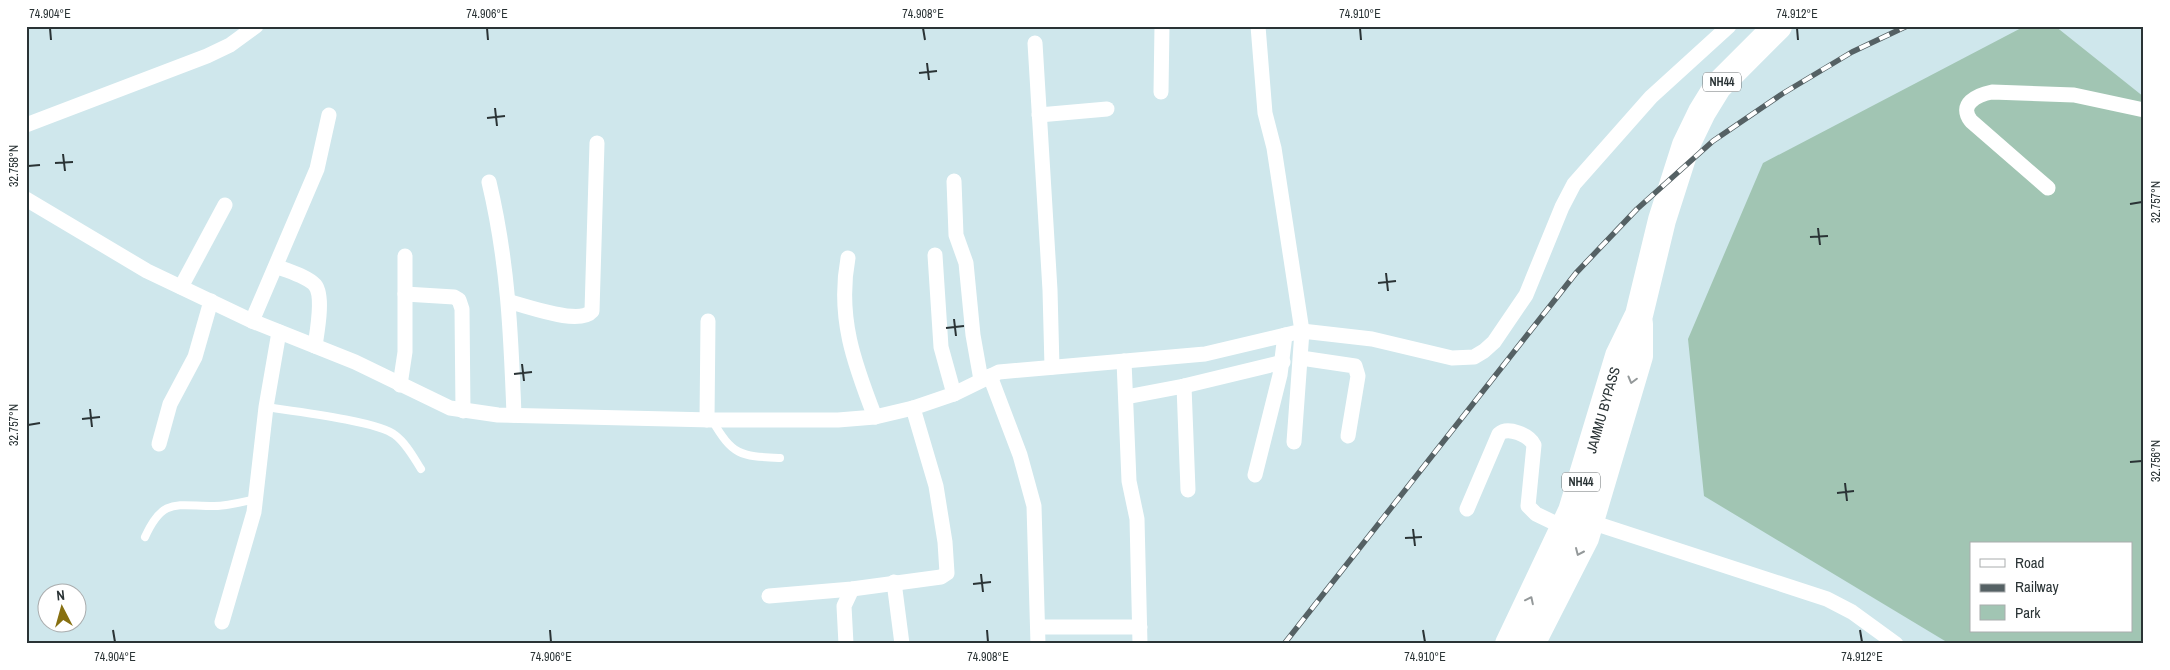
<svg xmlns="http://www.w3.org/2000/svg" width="2170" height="670" font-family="'Archivo Narrow',sans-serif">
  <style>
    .green { fill: #a1c5b3; fill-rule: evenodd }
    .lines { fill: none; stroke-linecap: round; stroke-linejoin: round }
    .lane { stroke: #fff; stroke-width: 8 }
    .street { stroke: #fff; stroke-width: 15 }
    .highway { stroke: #fff; stroke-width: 28 }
    .rail-casing { stroke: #556164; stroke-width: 5.5 }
    .rail { stroke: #fff; stroke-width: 4; stroke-dasharray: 11; stroke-linecap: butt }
    .oneway { stroke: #94999a }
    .ticks { fill: none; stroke: #2a3335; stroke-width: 2 }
    .labels { text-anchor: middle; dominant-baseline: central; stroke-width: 5; stroke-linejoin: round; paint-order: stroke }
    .shield { fill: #fff; stroke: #6a7072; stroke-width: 1 }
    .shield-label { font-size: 12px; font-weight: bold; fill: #2a3335 }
    .street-label { font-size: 14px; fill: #2a3335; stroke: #fff }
    .neatline { fill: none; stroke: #2a3335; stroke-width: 2 }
    .ticks-label { font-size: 12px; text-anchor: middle; fill: #2a3335 }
  </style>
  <rect width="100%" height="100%" fill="#cfe7ec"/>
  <path class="green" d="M 2025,26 L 2055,26 L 2144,97 L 2144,644 L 1950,644 L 1704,496 L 1688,339 L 1763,163 ZM 1971,544 L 2131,544 L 2131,631 L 1971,631 Z"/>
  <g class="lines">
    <g class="lane">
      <path d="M 266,407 C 292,411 378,421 395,435 C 406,443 414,458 421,469"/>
      <path d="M 712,420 C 733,456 740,456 780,458"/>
      <path d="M 145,537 C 163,497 176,506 214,506 C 228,506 242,502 256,499"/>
    </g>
    <g class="street">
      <path d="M 1035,43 L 1050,290 L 1052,367"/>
      <path d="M 1161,92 L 1162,26"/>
      <path d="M 1039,115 L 1107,109"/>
      <path d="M 26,125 L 207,56 L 230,45 L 256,26"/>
      <path d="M 954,181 L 956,235 L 966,263 L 973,335 L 981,380"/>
      <path d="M 489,182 C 508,262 511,334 514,415"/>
      <path d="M 2048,188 L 1971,121 C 1958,104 1977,95 1992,92 L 2074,95 L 2144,110"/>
      <path d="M 26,199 L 147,271 L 252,321 L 355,362 L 450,408 L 498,415 L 712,420 L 838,420 L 875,417 L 913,408 L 954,394 L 999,372 L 1205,354 L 1302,331 L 1274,148 L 1265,113 L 1258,26"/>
      <path d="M 935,255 L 941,347 L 954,394"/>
      <path d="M 848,258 C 837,317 854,363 875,417"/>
      <path d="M 276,266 C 287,271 307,276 315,285 C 324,296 317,332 315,346"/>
      <path d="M 181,287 L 225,205"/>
      <path d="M 405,294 L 454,297 L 459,300 L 462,309 L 463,411"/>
      <path d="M 510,302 C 528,306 579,326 592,311 L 597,143"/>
      <path d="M 252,321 L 317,169 L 329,115"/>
      <path d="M 1301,358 L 1355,366 L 1358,376 L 1348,436"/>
      <path d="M 1124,361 L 1129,481 L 1137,519 L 1140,644"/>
      <path d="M 990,376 L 1020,455 L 1034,506 L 1038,644"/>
      <path d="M 400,385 L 405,352 L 405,256"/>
      <path d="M 1184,386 L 1188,490"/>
      <path d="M 1126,397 L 1184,386 L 1283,362"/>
      <path d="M 707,420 L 708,321"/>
      <path d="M 1294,442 L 1302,331 L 1372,339 L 1452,358 L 1474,357 L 1484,351 L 1494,342 L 1526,295 L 1562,207 L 1574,184 L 1651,97 L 1729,26"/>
      <path d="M 159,444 L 170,404 L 195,357 L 211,301"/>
      <path d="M 1255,475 L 1280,375 L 1285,335"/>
      <path d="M 1467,509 L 1499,434 C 1508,426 1529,435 1534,445 L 1528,506 L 1536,514 L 1565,528"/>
      <path d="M 1591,522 L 1827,599 L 1852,612 L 1896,644"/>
      <path d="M 894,582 L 902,644"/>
      <path d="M 769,596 L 852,589 L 941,577 L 947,573 L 945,542 L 936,486 L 913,408"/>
      <path d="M 222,622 L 254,512 L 266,407 L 279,332"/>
      <path d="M 1038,627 L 1140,627"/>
      <path d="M 846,644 L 844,606 L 852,589"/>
    </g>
    <g class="highway">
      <path d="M 1509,644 L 1572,511 L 1619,356 L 1639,315 L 1662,220 L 1686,145 L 1702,112 L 1718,86 L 1778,26"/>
      <path d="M 1531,644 L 1585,538 L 1639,356 L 1639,324"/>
    </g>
    <defs>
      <path id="rail" d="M 1284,644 L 1576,273 L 1637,209 L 1713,141 L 1782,94 L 1852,52 L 1907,26"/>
    </defs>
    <use href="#rail" class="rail-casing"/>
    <use href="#rail" class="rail"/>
  </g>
  <defs><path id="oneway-chevron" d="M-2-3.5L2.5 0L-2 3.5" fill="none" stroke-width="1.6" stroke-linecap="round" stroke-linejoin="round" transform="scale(1.25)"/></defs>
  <g class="oneway">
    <use href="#oneway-chevron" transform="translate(1632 380) rotate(105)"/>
    <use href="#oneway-chevron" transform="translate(1579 552) rotate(114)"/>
    <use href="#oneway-chevron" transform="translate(1530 600) rotate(-64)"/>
  </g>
  <path class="ticks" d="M 50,28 L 51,40M 487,28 L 488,40M 923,28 L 925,40M 1360,28 L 1361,40M 1797,28 L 1798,40M 927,63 L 929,80M 919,73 L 937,71M 495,108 L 497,126M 487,118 L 505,116M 63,154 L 65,171M 55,163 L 73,162M 28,166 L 40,165M 2130,204 L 2142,202M 1818,228 L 1820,245M 1810,237 L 1828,236M 1386,273 L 1388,291M 1378,283 L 1396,281M 954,319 L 956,336M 946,328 L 964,326M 522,364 L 524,381M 514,374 L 532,372M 90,409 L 92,427M 82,419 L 100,417M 28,425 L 40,423M 2130,462 L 2142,461M 1845,483 L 1847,501M 1837,493 L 1854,491M 1413,529 L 1415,546M 1405,538 L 1422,537M 981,574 L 983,592M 973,584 L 991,582M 113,630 L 115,642M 550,630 L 551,642M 987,630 L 988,642M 1423,630 L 1425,642M 1860,630 L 1862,642"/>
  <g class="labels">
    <g class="shield">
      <rect x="1703" y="72.5" width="38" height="19" rx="4"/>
      <rect x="1562" y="472.5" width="38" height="19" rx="4"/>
    </g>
    <g class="shield-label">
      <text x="1722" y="82">NH44</text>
      <text x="1581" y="482">NH44</text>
    </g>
    <g class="street-label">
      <text transform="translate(1603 410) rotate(-74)">JAMMU BYPASS</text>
    </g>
  </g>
  <rect width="2170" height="670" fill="none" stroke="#ffffff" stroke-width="55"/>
  <rect x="1970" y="542" width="162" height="90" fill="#ffffff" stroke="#aaadae"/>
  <rect x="1980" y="559" width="25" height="8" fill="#ffffff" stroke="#aaadae"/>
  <text x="2015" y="568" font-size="15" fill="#2a3335">Road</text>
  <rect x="1980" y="584" width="25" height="8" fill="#556164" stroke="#aaadae"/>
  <text x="2015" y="592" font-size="15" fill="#2a3335">Railway</text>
  <rect x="1980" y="605" width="25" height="15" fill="#a1c5b3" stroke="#aaadae"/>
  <text x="2015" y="618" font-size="15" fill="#2a3335">Park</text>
  <g transform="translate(62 608) rotate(354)"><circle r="24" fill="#ffffff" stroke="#aaadae"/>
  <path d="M0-4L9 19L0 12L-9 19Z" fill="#877011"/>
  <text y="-8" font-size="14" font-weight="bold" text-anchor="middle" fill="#2a3335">N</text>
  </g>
  <rect x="28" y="28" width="2114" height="614" class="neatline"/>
  <g class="ticks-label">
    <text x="50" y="18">74.904°E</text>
    <text x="487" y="18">74.906°E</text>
    <text x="923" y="18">74.908°E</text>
    <text x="1360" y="18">74.910°E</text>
    <text x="1797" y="18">74.912°E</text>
    <text transform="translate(14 166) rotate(-90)" y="4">32.758°N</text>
    <text transform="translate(2156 202) rotate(-90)" y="4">32.757°N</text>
    <text transform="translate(14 425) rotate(-90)" y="4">32.757°N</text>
    <text transform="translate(2156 461) rotate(-90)" y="4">32.756°N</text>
    <text x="115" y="661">74.904°E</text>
    <text x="551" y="661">74.906°E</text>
    <text x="988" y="661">74.908°E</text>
    <text x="1425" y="661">74.910°E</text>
    <text x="1862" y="661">74.912°E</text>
  </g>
</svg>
